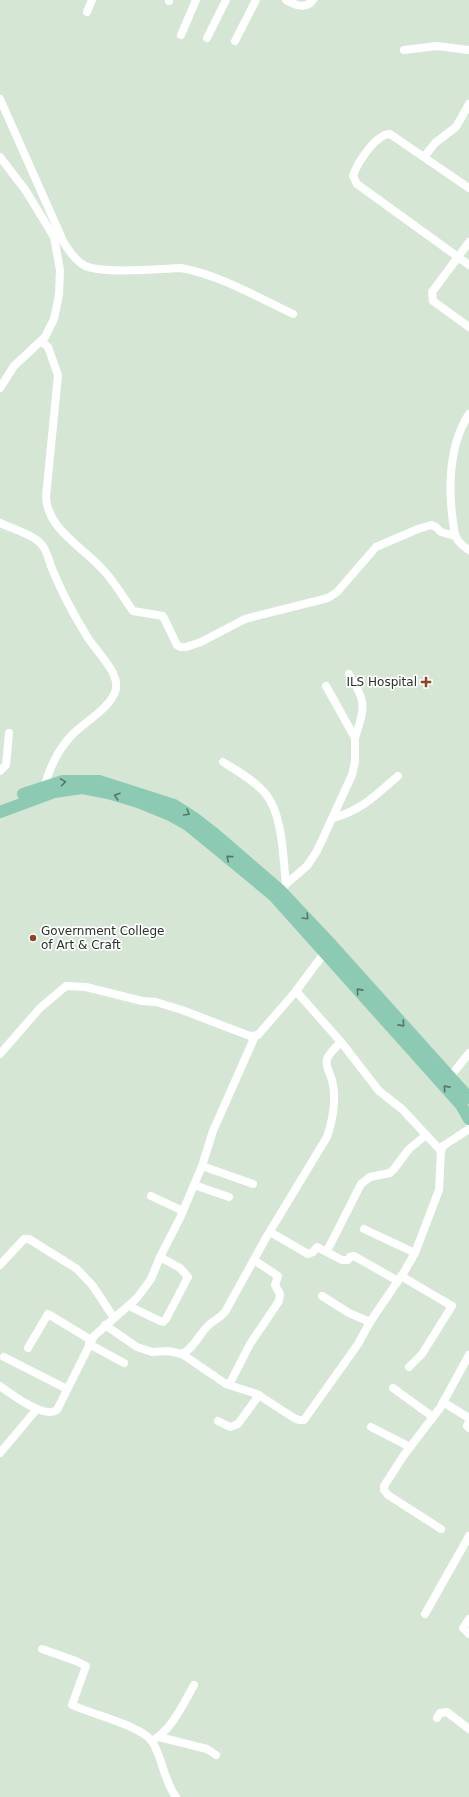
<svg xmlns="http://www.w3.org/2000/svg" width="469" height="1797" font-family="'DejaVu Sans',sans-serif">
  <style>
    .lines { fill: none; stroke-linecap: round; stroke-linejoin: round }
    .minor { stroke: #fff; stroke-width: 8 }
    .primary { stroke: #8ccab4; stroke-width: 12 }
    .oneway { stroke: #567668 }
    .poi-dot { fill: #8d4524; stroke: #fff; stroke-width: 1.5 }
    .labels { text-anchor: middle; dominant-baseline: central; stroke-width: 3.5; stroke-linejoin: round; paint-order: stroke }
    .poi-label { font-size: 12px; fill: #2a312a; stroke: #fff; text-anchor: end }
  </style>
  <rect width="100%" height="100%" fill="#d5e6d5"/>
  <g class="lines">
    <g class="minor">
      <path d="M 286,0 C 295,5 306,10 313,0"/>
      <path d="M 169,1 L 169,0"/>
      <path d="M 87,12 L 92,0"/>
      <path d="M 181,35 L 196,0"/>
      <path d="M 207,38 L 226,0"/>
      <path d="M 235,41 L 256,0"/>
      <path d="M 404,50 L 437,46 L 469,50"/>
      <path d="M 0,99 L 64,243 C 70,252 76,261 85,266 C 104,274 158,269 181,268 C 220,275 257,297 293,314"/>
      <path d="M 0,157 L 26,191 L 54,237 L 60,270 L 59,295 L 54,319 L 45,337 L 14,366 L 0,388"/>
      <path d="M 424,157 L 435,143 L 456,127 L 469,104"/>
      <path d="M 469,188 L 390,134 C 376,134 357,163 353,176 L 357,184 L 458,257 L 432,292 L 433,301 L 469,327"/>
      <path d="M 469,242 L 458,257 L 469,265"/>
      <path d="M 41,341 L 48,347 L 58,375 L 46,497 C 47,530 86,549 106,573 C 116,585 124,598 133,611 L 163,616 L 177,645 L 180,647 L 186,647 L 201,642 L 245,619 L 328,598 L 337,592 L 376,547 L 418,529 L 431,525 L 436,527 L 441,532 L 455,536"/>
      <path d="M 469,414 C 449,444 448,488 453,522 C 454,527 454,533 456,537 C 459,543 464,547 469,550"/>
      <path d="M 0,523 C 13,529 33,534 42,545 C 48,552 49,563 53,571 C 62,593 75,617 88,638 C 97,652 122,675 115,692 C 109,709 83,723 71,736 C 57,751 50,768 44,787"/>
      <path d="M 349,674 C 367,703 365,706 355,738"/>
      <path d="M 223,762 C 237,771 254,780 265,793 C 283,814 283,858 286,884"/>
      <path d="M 0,771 L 6,765 L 9,733"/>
      <path d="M 333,818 C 361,811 377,794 398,776"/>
      <path d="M 281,891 L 286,884 L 307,866 L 317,851 L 352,775 L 355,761 L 355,738 L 326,686"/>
      <path d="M 296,991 L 341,1042 L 379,1091 L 402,1109 L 441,1151"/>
      <path d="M 0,1054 L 40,1008 L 66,986 L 86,987 L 142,1001 L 156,1002 L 182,1010 L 250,1036 L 258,1035 L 296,991 L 325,952"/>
      <path d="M 450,1077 L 469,1053"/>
      <path d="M 202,1166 L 253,1184"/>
      <path d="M 194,1185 L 229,1197"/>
      <path d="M 151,1196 L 183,1211"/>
      <path d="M 364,1229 L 415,1253"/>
      <path d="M 270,1232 L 308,1254 L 313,1252 L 317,1247 L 342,1260 L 348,1260 L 350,1257 L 354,1256 L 398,1281"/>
      <path d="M 327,1251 L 361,1184 L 370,1177 L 390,1173 L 394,1169 L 409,1149 L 426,1135"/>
      <path d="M 0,1265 L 24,1239 L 29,1239 L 77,1269 L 93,1286 L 114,1318"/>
      <path d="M 401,1276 L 452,1306 L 422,1354 L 409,1367"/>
      <path d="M 322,1296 L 349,1313 L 370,1322"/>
      <path d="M 129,1306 L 160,1321 L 163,1322 L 166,1319 L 188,1277 L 180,1268 L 160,1257"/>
      <path d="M 105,1325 L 137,1347 L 152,1352 L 168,1351 L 182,1354 C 194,1349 200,1332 210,1324 C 216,1319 220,1318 225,1312 L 267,1236 L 327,1137 C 333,1119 337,1099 332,1080 C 330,1073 325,1066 327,1059 C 329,1053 336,1047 341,1042"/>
      <path d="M 89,1344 L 124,1363"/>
      <path d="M 28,1348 L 48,1314 L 91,1340"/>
      <path d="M 182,1354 L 226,1384 L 257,1394 L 294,1418 L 299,1420 L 304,1420 L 358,1344 L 370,1322 L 404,1272 L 415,1253 L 439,1190 L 441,1151 L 443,1146 L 469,1129"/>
      <path d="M 4,1357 L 67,1389"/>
      <path d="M 229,1385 L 250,1344 L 279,1301 L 280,1294 L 275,1285 L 278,1276 L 254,1260"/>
      <path d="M 0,1386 C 11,1394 44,1419 57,1410 L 94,1336 L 137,1298 L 151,1279 L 160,1257 L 180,1218 L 202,1166 L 213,1131 L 255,1036"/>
      <path d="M 393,1388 L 433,1417"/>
      <path d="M 443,1402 L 469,1418"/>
      <path d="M 218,1421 L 230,1427 L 238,1424 L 259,1395"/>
      <path d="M 469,1421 L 467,1426 L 469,1428"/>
      <path d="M 371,1427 L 410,1447"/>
      <path d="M 0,1453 L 37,1409"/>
      <path d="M 441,1529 L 388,1495 L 384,1490 L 384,1486 L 404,1455 L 440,1408 L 469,1355"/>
      <path d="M 425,1614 L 469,1536"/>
      <path d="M 469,1619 L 463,1628 L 469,1634"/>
      <path d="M 42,1649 L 76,1661 L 86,1666 L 72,1705 C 91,1714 144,1726 153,1743 C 163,1760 164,1781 176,1797"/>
      <path d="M 437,1718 L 440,1713 L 447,1712 L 469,1729"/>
      <path d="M 159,1737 L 207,1749 L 216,1755"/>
      <path d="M 152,1741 C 172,1730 183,1704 194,1685"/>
    </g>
    <g class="primary">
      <path d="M 23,794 L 63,781 L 99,781 L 174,805 L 193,817 L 215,834 L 281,891 L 329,942 L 469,1098"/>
      <path d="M 0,812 L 54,792 L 82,788 L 108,793 L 138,802 L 170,815 L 188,825 L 273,895 L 461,1105 L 469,1119"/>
    </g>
  </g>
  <defs><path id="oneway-chevron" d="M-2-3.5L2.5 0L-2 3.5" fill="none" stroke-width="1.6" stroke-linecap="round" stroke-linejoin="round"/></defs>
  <g class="oneway">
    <use href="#oneway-chevron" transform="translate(63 782) rotate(-9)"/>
    <use href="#oneway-chevron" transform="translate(117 796) rotate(-163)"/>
    <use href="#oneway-chevron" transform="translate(187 813) rotate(31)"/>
    <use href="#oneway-chevron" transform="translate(229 858) rotate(-140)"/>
    <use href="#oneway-chevron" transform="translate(306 917) rotate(46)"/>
    <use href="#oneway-chevron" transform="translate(359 991) rotate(-132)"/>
    <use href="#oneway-chevron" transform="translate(402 1024) rotate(48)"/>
    <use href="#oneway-chevron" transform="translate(446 1088) rotate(-132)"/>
  </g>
  <g class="poi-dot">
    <path d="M424 676h4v4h4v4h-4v4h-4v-4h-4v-4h4z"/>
    <circle cx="33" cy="938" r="4"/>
  </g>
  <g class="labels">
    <g class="poi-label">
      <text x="417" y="682">ILS Hospital</text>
      <text x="41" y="931" text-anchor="start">Government College<tspan x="41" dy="14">of Art &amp; Craft</tspan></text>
    </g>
  </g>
</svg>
